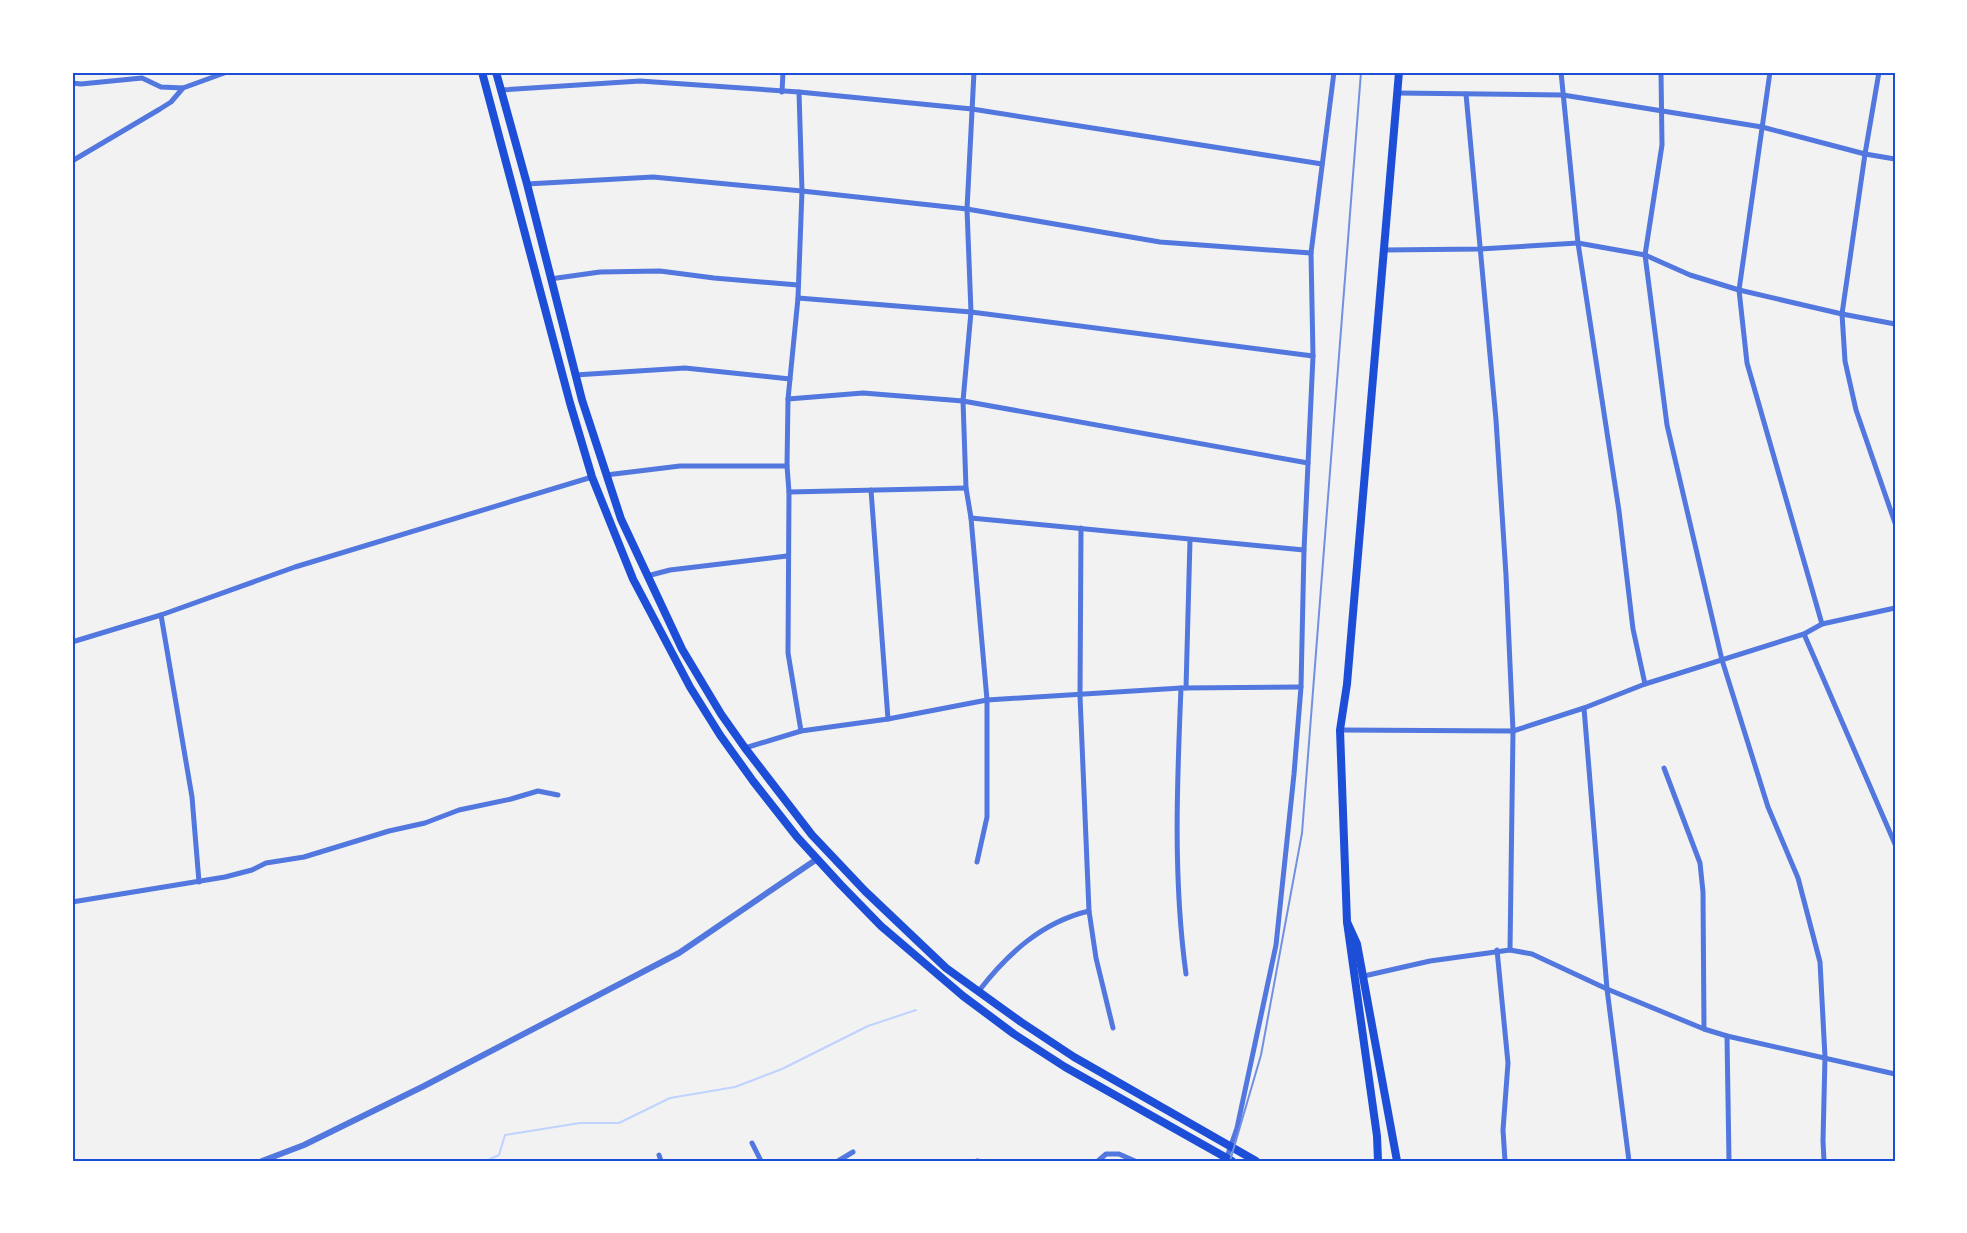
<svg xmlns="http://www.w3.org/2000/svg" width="1967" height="1233" font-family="'IBM Plex Sans',sans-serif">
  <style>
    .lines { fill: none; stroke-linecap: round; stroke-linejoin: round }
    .stream { stroke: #bfd3fe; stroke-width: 2 }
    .minor { stroke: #5277de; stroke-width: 5 }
    .tertiary { stroke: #5277de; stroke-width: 6 }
    .primary { stroke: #1d4ed8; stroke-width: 8 }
    .trunk { stroke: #1d4ed8; stroke-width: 8 }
    .rail { stroke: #7290e2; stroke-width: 2 }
    .neatline { fill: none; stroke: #1d4ed8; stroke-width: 2 }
  </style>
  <rect width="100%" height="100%" fill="#f2f2f2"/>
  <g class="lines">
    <path class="stream" d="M 486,1161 L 499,1155 L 505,1135 L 580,1123 L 619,1123 L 670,1098 L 735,1087 L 782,1069 L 868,1026 L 916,1010"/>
    <g class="minor">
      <path d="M 974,72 L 967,209 L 971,312 L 963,401 L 966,488 L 971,518 L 987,700 L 987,817 L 977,862"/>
      <path d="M 1561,72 L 1578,243 L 1619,511 L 1633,629 L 1645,684"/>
      <path d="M 1661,72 L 1662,145 L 1645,255 L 1667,425 L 1722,660 L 1768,807 L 1798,878 L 1820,962 L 1825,1057 L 1823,1141 L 1824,1161"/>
      <path d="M 1770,72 L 1739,290 L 1747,363 L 1822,624"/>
      <path d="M 1879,72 L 1865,154 L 1842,314 L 1845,361 L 1856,410 L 1895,523"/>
      <path d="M 72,83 L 81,84 L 142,78 L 161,87 L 183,88"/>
      <path d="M 501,90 L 640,81 L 799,92 L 972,109 L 1322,164"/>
      <path d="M 782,92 L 783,72"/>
      <path d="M 799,92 L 802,191 L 798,298 L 788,399 L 787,466 L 789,492 L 788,653 L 801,731"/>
      <path d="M 1397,93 L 1563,95 L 1762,127 L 1865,154 L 1895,159"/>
      <path d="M 1466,94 L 1496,420 L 1506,575 L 1513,731 L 1510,950"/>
      <path d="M 72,161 L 160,109 L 171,102 L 183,88 L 227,72"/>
      <path d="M 527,184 L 653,177 L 802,191 L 967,209 L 1160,242 L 1311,253"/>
      <path d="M 1384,250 L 1480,249 L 1578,243 L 1645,255 L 1690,275 L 1739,290 L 1842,314 L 1895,324"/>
      <path d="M 550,279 L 600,272 L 660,271 L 714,278 L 798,285"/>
      <path d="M 798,298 L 971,312 L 1313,356"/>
      <path d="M 575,375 L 685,368 L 790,379"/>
      <path d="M 788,399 L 863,393 L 963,401 L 1308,463"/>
      <path d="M 606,475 L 680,466 L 787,466"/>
      <path d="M 871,490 L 888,719"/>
      <path d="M 789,492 L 966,488"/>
      <path d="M 971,518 L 1304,550"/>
      <path d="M 1081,528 L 1080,696 L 1089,911 L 1096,958 L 1113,1028"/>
      <path d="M 647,576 L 670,570 L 787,556"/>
      <path d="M 161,615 L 192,797 L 199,882"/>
      <path d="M 1804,634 L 1895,844"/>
      <path d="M 72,642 L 161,615 L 295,567 L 592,477"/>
      <path d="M 1181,688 C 1177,783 1173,879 1186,974"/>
      <path d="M 1186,688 L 1190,540"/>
      <path d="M 1584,708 L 1607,989 L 1629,1161"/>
      <path d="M 1340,730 L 1513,731 L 1584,708 L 1645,684 L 1804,634 L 1822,624 L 1895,608"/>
      <path d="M 745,748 L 801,731 L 888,719 L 987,700 L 1181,688 L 1301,687"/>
      <path d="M 1664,768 L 1700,863 L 1703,892 L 1704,1029"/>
      <path d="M 72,902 L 225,877 L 252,870 L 266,863 L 304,857 L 389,831 L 425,823 L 459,810 L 511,799 L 538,791 L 558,795"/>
      <path d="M 1497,950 L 1508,1063 L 1503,1130 L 1505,1161"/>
      <path d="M 1364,976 L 1430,961 L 1510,950 L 1532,954 L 1607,989 L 1704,1029 L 1727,1036 L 1895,1074"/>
      <path d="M 978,992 C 1007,954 1042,922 1089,911"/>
      <path d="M 1727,1036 L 1729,1161"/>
      <path d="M 752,1143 L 761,1161"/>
      <path d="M 659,1155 L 661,1161"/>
      <path d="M 1226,1160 L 1237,1128 L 1276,945 L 1294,774 L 1301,687 L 1304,550 L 1313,356 L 1311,253 L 1334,72"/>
      <path d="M 838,1161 L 853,1152"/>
      <path d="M 977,1161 L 978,1161"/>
      <path d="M 1098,1161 L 1106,1154 L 1119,1154 L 1135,1161"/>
    </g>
    <path class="tertiary" d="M 262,1161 L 304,1145 L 424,1086 L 679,953 L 817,859"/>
    <path class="primary" d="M 1397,1161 L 1357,944 L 1347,922 L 1340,730 L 1347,684 L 1399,72"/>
    <g class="trunk">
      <path d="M 482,72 L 570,403 L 592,477 L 633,579 L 690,687 L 720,735 L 753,781 L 797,837 L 841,885 L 881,926 L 963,996 L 1014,1034 L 1065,1067 L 1232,1161"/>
      <path d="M 496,72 L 527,184 L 582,400 L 621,519 L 682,649 L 721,714 L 745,748 L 812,835 L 865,891 L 946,968 L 1021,1022 L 1074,1057 L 1256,1161"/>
      <path d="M 1347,922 L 1377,1136 L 1378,1161"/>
    </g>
    <path class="rail" d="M 1230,1161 L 1261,1055 L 1302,833 L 1361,72"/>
  </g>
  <rect width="1967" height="1233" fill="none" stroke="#ffffff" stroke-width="147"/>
  <rect x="74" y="74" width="1820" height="1086" class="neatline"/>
</svg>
